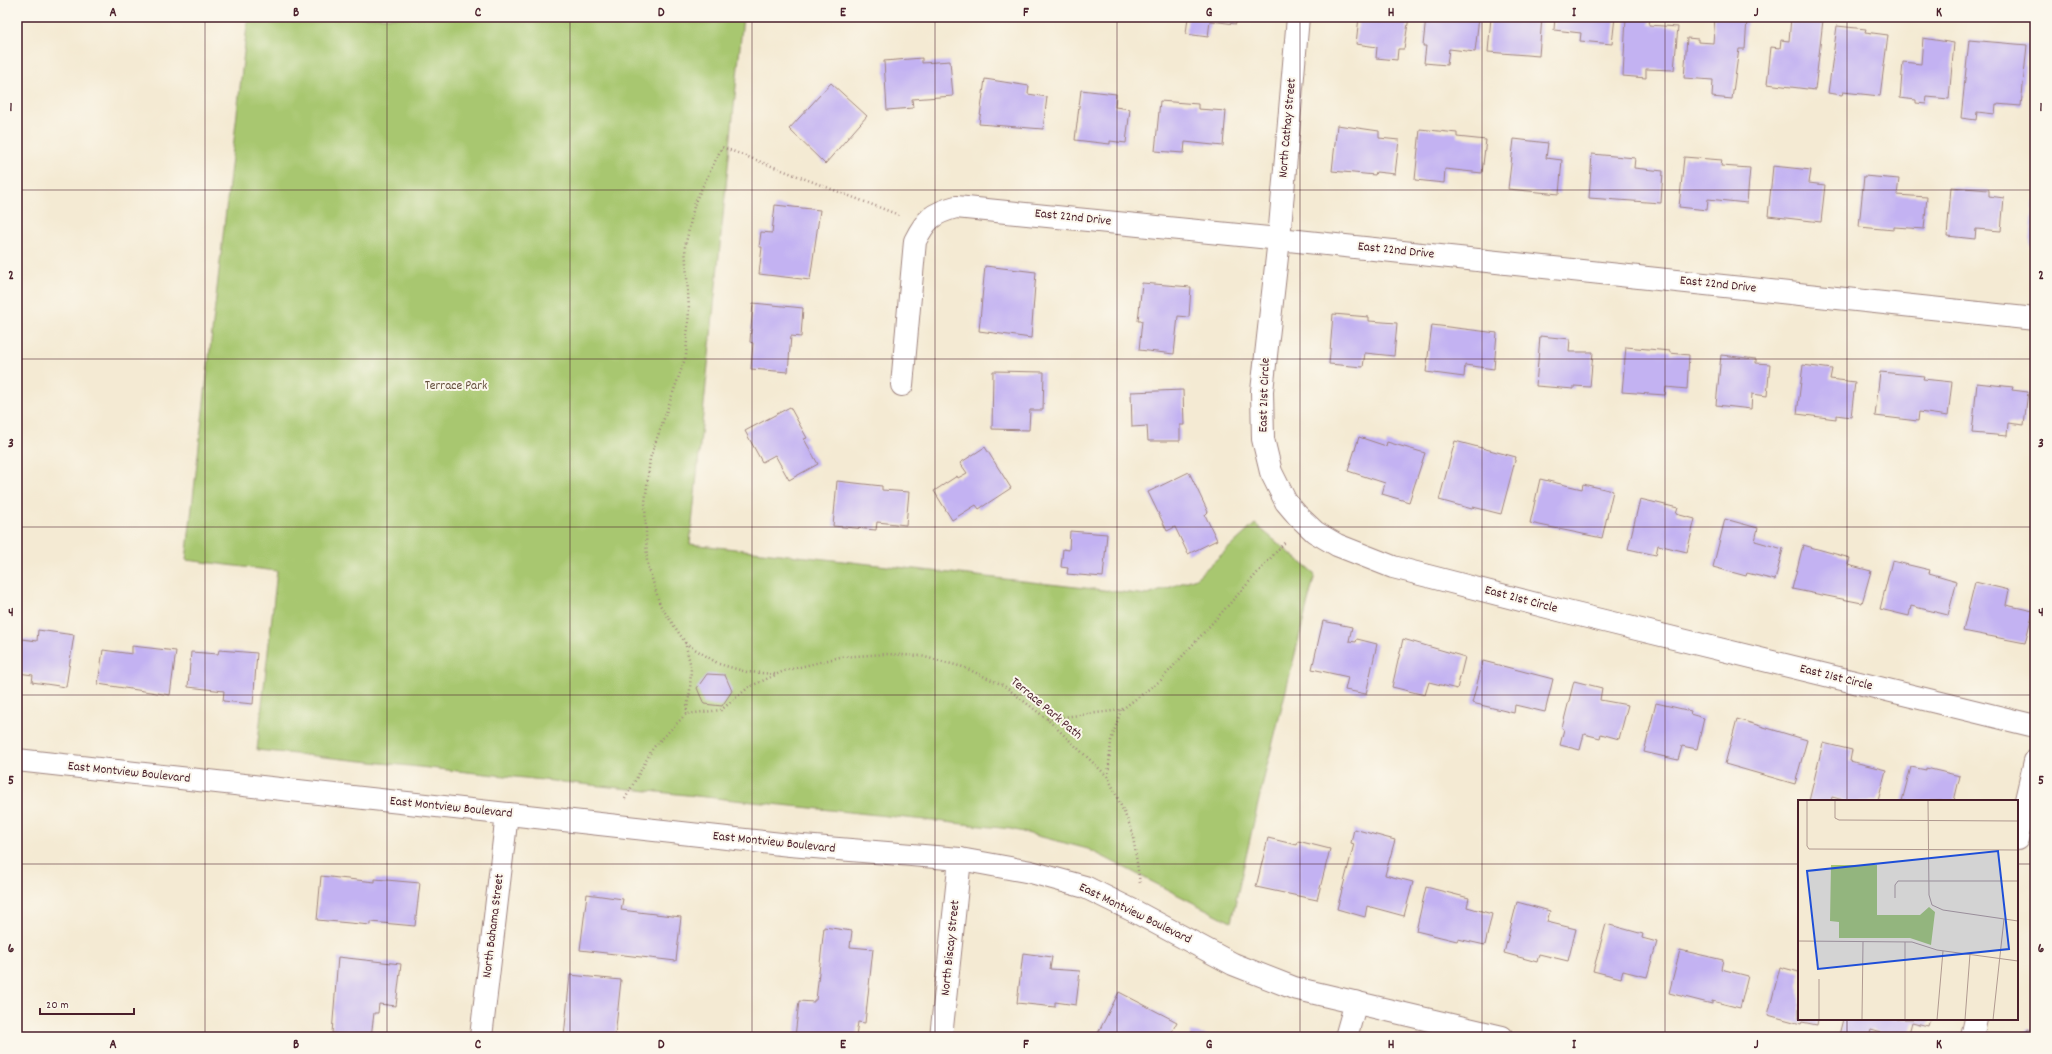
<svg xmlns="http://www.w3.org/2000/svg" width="2052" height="1054" font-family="Dekko,sans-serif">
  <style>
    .green { fill: #a8c76f; stroke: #79734d }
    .building { fill: #c3b2f2 }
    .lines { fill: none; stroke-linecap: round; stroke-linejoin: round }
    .minor-casing { stroke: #9f847f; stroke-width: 24 }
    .path { stroke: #9f847f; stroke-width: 2.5; stroke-dasharray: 1 3; stroke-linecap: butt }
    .minor { stroke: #fff; stroke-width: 22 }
    .grid { fill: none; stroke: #4a1f2b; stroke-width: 1; stroke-opacity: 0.55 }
    .labels { text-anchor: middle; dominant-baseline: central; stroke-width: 4; stroke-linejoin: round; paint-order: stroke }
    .street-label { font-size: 13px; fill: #4a1f2b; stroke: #fbf7ec }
    .park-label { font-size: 13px; fill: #66513f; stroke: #fbf7ec }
    .inset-road { fill: none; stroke: #b09990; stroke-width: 1 }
    .view { fill: #1d4ed8; fill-opacity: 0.15; stroke: #1d4ed8; stroke-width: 2 }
    .inset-edge { fill: none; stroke: #4a1f2b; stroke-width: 2 }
    .neatline { fill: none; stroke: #4a1f2b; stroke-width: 1.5 }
    .grid-label { font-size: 13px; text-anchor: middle; font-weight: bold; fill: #4a1f2b }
  </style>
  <rect width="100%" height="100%" fill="#fbf7ec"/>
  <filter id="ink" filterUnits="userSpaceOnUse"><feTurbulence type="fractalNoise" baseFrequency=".025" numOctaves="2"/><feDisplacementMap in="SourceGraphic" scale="8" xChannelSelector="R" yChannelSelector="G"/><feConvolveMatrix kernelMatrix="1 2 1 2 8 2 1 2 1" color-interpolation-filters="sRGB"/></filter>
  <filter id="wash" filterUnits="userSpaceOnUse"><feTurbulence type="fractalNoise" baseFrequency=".012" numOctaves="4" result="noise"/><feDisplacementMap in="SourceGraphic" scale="16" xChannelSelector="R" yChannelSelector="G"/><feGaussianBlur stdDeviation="0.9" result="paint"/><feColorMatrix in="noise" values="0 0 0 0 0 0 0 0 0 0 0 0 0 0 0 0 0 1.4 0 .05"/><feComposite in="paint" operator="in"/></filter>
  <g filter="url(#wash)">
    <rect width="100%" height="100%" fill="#f4ead3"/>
    <path class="green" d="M 248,17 L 743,17 L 690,544 L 1148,595 L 1196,578 L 1255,524 L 1315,574 L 1263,782 L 1231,922 L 1088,849 L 1011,829 L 257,750 L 277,571 L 186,560 Z"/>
    <g id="blocks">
      <g class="building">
        <path d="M 1188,17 L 1237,17 L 1236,24 L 1210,21 L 1208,37 L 1186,34 Z"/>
        <path d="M 1359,17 L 1409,17 L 1404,49 L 1398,49 L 1397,60 L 1376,58 L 1377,47 L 1356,44 Z"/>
        <path d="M 1426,17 L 1479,17 L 1475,52 L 1449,49 L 1447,65 L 1424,63 L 1426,46 L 1423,46 Z"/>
        <path d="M 1491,17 L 1542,17 L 1539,56 L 1488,52 Z"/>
        <path d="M 1555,17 L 1615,17 L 1612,44 L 1580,41 L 1581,33 L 1554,30 Z"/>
        <path d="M 1626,17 L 1650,17 L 1649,25 L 1678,27 L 1674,70 L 1646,69 L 1646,78 L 1623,76 Z"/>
        <path d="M 1715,17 L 1747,19 L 1745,49 L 1739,49 L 1732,99 L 1712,97 L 1713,80 L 1684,78 L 1687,38 L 1698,39 L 1698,42 L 1713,43 Z"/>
        <path d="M 1791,17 L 1823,20 L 1815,90 L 1767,84 L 1771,47 L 1780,48 L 1781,40 L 1789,41 Z"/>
        <path d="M 1837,26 L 1866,29 L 1865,32 L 1888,35 L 1880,96 L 1843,92 L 1842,95 L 1828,93 Z"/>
        <path d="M 1923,38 L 1954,43 L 1949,99 L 1927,97 L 1926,104 L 1916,103 L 1916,100 L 1900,98 L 1903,62 L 1921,64 Z"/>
        <path d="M 1969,40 L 2027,45 L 2021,106 L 1996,104 L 1995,114 L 1977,112 L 1976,120 L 1961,118 Z"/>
        <path d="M 922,58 L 922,63 L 950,61 L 953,96 L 912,99 L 913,108 L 887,110 L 884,61 Z"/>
        <path d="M 985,79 L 1029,86 L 1028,94 L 1047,97 L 1043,129 L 979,124 Z"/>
        <path d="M 831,83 L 867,116 L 825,164 L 789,129 Z"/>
        <path d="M 1081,90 L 1116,94 L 1115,107 L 1130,109 L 1126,143 L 1110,141 L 1110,144 L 1075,140 Z"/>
        <path d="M 1160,101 L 1198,104 L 1198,109 L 1226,111 L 1223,146 L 1185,142 L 1184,153 L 1155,151 Z"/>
        <path d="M 1337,125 L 1379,131 L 1379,138 L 1399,140 L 1395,174 L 1376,172 L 1375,175 L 1332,171 Z"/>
        <path d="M 1420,129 L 1457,133 L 1457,137 L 1486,140 L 1482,173 L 1445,169 L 1444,183 L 1415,180 Z"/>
        <path d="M 1514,139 L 1548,143 L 1546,158 L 1562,160 L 1559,194 L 1508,189 Z"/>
        <path d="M 1592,154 L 1635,158 L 1634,168 L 1663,171 L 1661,203 L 1589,198 Z"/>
        <path d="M 1684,157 L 1722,160 L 1721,166 L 1750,168 L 1747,203 L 1708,199 L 1707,210 L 1679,207 Z"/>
        <path d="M 1773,166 L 1811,170 L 1809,183 L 1825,185 L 1821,222 L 1768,216 Z"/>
        <path d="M 1864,176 L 1899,179 L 1897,195 L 1927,197 L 1924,229 L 1894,227 L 1894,230 L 1859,227 Z"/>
        <path d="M 1951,187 L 1989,190 L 1989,196 L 2004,198 L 2001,231 L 1976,229 L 1975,239 L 1947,236 Z"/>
        <path d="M 2034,200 L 2035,200 L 2035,245 L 2030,245 Z"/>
        <path d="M 775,205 L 820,210 L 810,280 L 759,274 L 762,247 L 759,247 L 761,232 L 772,233 Z"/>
        <path d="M 985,266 L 1036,272 L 1031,338 L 979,331 Z"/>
        <path d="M 1142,283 L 1191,287 L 1189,317 L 1178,316 L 1174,354 L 1139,350 L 1142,321 L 1138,321 Z"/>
        <path d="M 753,303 L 803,308 L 801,337 L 791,336 L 788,372 L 751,369 L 753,343 L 750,342 Z"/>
        <path d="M 1333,314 L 1369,317 L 1369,321 L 1397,323 L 1394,356 L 1365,353 L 1363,367 L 1329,364 Z"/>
        <path d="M 1432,325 L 1497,333 L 1494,369 L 1465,365 L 1464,377 L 1426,372 Z"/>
        <path d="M 1540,336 L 1570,339 L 1569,352 L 1593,352 L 1590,387 L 1574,386 L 1574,389 L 1536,386 Z"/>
        <path d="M 1626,347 L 1670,351 L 1670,353 L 1689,355 L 1687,389 L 1666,387 L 1665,395 L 1622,392 Z"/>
        <path d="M 1721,355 L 1756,359 L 1756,363 L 1770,364 L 1767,396 L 1752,394 L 1751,409 L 1716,405 Z"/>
        <path d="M 1803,365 L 1832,369 L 1830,379 L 1855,382 L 1851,417 L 1836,415 L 1836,419 L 1797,414 Z"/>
        <path d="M 993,371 L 1044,372 L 1043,410 L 1030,410 L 1029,430 L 992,429 Z"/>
        <path d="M 1880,372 L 1924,376 L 1923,379 L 1952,382 L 1948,416 L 1919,412 L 1918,421 L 1875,416 Z"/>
        <path d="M 1977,383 L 2013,387 L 2012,390 L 2028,392 L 2024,425 L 2008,423 L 2007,436 L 1972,433 Z"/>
        <path d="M 1183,390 L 1184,425 L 1180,425 L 1180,441 L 1148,441 L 1147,426 L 1132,427 L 1131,392 Z"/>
        <path d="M 790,407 L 807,438 L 804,439 L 818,464 L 789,480 L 775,455 L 762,462 L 745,431 Z"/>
        <path d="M 1359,437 L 1386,446 L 1387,442 L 1425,453 L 1409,502 L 1382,494 L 1385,483 L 1348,471 Z"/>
        <path d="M 1455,441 L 1516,457 L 1501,514 L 1473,507 L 1472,509 L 1439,500 Z"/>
        <path d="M 985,447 L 1011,488 L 979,509 L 976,505 L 952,520 L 934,491 L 957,476 L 958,478 L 967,473 L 960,463 Z"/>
        <path d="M 1189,472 L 1208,512 L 1205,515 L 1217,540 L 1188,554 L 1175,527 L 1167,531 L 1148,492 Z"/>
        <path d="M 1540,479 L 1582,489 L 1583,484 L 1613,491 L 1602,538 L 1530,523 Z"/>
        <path d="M 837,481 L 882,486 L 882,490 L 909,492 L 906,525 L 877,522 L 876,530 L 833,526 Z"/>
        <path d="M 1640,499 L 1678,508 L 1676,514 L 1695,519 L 1687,552 L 1658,545 L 1656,555 L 1628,549 Z"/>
        <path d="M 1725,519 L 1758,528 L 1755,541 L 1783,549 L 1775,580 L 1747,573 L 1746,576 L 1713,567 Z"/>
        <path d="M 1070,531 L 1107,534 L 1103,577 L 1067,574 L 1068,568 L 1061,567 L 1063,549 L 1069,550 Z"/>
        <path d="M 1803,545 L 1850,558 L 1848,565 L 1871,571 L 1862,603 L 1792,589 Z"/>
        <path d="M 1892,561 L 1930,570 L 1929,573 L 1957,581 L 1948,615 L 1911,606 L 1909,616 L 1880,609 Z"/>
        <path d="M 1975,582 L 2009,590 L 2006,605 L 2033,611 L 2025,643 L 1963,631 Z"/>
        <path d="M 1323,621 L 1352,627 L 1349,641 L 1356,642 L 1357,639 L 1377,644 L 1366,694 L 1345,690 L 1348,677 L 1312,669 Z"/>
        <path d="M 38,630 L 74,635 L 66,687 L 32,682 L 33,675 L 18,673 L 22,639 L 37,641 Z"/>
        <path d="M 1403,639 L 1465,657 L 1457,689 L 1429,682 L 1425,695 L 1392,687 Z"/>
        <path d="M 132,646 L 176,651 L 170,695 L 98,684 L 103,650 L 132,654 Z"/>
        <path d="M 219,650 L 257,653 L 253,704 L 223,701 L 224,691 L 188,687 L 191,652 L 218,654 Z"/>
        <path d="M 1483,661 L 1553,679 L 1545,712 L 1515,705 L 1514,713 L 1472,703 Z"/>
        <path d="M 707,674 L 725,675 L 732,691 L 722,706 L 704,704 L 697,688 Z"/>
        <path d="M 1574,681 L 1602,688 L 1600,700 L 1628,705 L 1619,739 L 1601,734 L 1600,738 L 1584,734 L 1580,750 L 1560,745 L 1564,729 L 1562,728 Z"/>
        <path d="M 1656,703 L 1691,711 L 1690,714 L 1704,718 L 1697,749 L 1682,746 L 1678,760 L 1644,752 Z"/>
        <path d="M 1737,719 L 1807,740 L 1795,784 L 1725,764 Z"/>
        <path d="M 1823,743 L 1852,750 L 1850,761 L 1886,770 L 1878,801 L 1847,801 L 1832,797 L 1831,801 L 1809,801 Z"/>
        <path d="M 1911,767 L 1926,770 L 1926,768 L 1960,776 L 1954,801 L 1902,801 Z"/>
        <path d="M 1354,829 L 1395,840 L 1385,875 L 1413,882 L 1404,916 L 1367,906 L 1365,917 L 1337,909 L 1354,844 L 1351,843 Z"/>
        <path d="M 1268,838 L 1297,845 L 1298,841 L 1330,849 L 1317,900 L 1256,887 Z"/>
        <path d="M 321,876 L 375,882 L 375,879 L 420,883 L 415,926 L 371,922 L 371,925 L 317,920 Z"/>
        <path d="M 1426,887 L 1469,898 L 1467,907 L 1492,914 L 1485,945 L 1458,939 L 1457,941 L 1416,931 Z"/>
        <path d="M 587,894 L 623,899 L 621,910 L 681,917 L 676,961 L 580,950 Z"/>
        <path d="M 1517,902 L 1550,911 L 1547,922 L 1576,929 L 1568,961 L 1539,954 L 1537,962 L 1504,953 Z"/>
        <path d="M 1606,924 L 1643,934 L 1642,938 L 1657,942 L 1647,977 L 1623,971 L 1621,978 L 1593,971 Z"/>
        <path d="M 824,927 L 852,931 L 850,947 L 873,949 L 865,1023 L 858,1022 L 856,1037 L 795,1037 L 799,1001 L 814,1002 L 814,1000 L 816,1000 Z"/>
        <path d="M 1680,950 L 1723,960 L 1721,969 L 1748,976 L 1740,1008 L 1712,1001 L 1712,1004 L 1669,993 Z"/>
        <path d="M 1023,953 L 1052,957 L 1050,969 L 1080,971 L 1076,1005 L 1055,1002 L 1055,1007 L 1017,1003 Z"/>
        <path d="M 338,957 L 401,964 L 396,1006 L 379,1004 L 378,1013 L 374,1013 L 371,1037 L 332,1033 Z"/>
        <path d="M 1780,967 L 1799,972 L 1799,1019 L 1818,1019 L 1817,1025 L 1802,1022 L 1801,1024 L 1768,1015 Z"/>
        <path d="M 570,975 L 621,980 L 615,1037 L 564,1037 Z"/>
        <path d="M 1119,992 L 1177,1022 L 1169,1037 L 1100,1037 L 1097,1035 Z"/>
        <path d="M 1843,1019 L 1930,1019 L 1928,1026 L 1912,1022 L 1908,1037 L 1896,1037 L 1871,1030 L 1869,1037 L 1847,1037 L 1839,1035 Z"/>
        <path d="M 2028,1029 L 2035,1031 L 2035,1037 L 2026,1037 Z"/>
        <path d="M 1191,1032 L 1210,1036 L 1210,1037 L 1190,1037 Z"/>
      </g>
    </g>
  </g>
  <g filter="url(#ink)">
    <use href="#blocks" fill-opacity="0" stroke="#9f847f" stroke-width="1"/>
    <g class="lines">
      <defs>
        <g id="minor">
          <path d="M 1298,17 L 1279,239 L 1262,391 L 1263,439 L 1271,472 L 1286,502 L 1297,515 L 1315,532 L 1337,545 L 1393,567 L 1563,611 L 2035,726"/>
          <path d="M 902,385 L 915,241 C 926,219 933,213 956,207 L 1279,239 L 2035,319"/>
          <path d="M 17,760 L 790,845 L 960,859 L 1031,872 L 1085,887 L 1136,912 L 1233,964 L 1294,988 L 1502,1037"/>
          <path d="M 2017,839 L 2035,761"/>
          <path d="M 481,1037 L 507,814"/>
          <path d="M 941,1037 L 960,859"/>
          <path d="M 1346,1037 L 1356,1002"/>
          <path d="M 1972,1037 L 1976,1019"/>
        </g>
      </defs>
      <use href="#minor" class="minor-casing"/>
      <g class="path">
        <path d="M 685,643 L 719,664 L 747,672 L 775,674"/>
        <path d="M 686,714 L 690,691 L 691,667 L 685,642 L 660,605 L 647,562 L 645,503 L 650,458 L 686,356 L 689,309 L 685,247 L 695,202 L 722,147 L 899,215"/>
        <path d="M 1047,719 L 1121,710 L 1161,680 L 1286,541"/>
        <path d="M 1108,777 L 1111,741 L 1121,710"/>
        <path d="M 625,799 L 653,748 L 686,714 L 721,710 L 749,687 L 784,671 L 840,657 L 885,654 L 921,656 L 963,667 L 1003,685 L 1047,719 L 1108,777 L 1132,830 L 1140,883"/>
      </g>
      <use href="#minor" class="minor"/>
    </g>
  </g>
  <path class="grid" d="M 205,17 L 205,1037M 387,17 L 387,1037M 570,17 L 570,1037M 752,17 L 752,1037M 935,17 L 935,1037M 1117,17 L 1117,1037M 1300,17 L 1300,1037M 1482,17 L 1482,1037M 1665,17 L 1665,1037M 1847,17 L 1847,801M 17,190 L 2035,190M 17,359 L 2035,359M 17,527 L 2035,527M 17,695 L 2035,695M 17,864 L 1799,864M 2017,864 L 2035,864M 1847,1019 L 1847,1037"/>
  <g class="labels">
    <g class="street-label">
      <text transform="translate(1288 128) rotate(-85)">North Cathay Street</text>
      <text transform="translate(1073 218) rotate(6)">East 22nd Drive</text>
      <text transform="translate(1396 251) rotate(6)">East 22nd Drive</text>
      <text transform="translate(1718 285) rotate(6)">East 22nd Drive</text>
      <text transform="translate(1265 395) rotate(-88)">East 21st Circle</text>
      <text transform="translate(1521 600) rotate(15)">East 21st Circle</text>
      <text transform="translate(1836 678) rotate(14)">East 21st Circle</text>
      <text transform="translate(1046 709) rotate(40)">Terrace Park Path</text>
      <text transform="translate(129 773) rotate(6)">East Montview Boulevard</text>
      <text transform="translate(451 808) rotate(6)">East Montview Boulevard</text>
      <text transform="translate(774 843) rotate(6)">East Montview Boulevard</text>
      <text transform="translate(1135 914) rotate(26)">East Montview Boulevard</text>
      <text transform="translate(494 926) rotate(-83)">North Bahama Street</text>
      <text transform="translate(951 948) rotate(-84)">North Biscay Street</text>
    </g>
    <g class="park-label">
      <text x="456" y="386">Terrace Park</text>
    </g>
  </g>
  <g transform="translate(1798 800)">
    <rect width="220" height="220" fill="#f4ead3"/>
    <path d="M 33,65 L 79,65 L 79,115 L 122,115 L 131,107 L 137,112 L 133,145 L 112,138 L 41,138 L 41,122 L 32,121 Z" fill="#a8c76f"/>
    <path class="inset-road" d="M 9,0 L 9,46 L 11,49 L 220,50M 37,0 L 37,18 L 41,20 L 220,21M 130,0 L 131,95 L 134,105 L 145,110 L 220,121M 97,98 L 97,85 L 100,81 L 220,81M 0,141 L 114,142 L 139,150 L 220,161M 21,220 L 21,179M 64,220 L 65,142M 107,220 L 107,142M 139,220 L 145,151M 167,220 L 172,154M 195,220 L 206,119"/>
    <path class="view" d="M 200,51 L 211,149 L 20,169 L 9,71 Z"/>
    <rect width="220" height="220" class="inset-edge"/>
  </g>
  <rect width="2052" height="1054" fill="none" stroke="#fbf7ec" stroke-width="44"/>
  <path d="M40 1008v6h94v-6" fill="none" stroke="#4a1f2b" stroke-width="2"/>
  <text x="46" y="1008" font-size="12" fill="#4a1f2b" stroke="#fbf7ec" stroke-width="3" paint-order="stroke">20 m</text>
  <rect x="22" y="22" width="2008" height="1010" class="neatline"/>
  <g class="grid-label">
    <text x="113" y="16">A</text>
    <text x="296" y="16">B</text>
    <text x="478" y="16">C</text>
    <text x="661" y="16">D</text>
    <text x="843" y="16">E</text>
    <text x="1026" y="16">F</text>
    <text x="1209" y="16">G</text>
    <text x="1391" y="16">H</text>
    <text x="1574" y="16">I</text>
    <text x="1756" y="16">J</text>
    <text x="1939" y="16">K</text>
    <text x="11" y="111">1</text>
    <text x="2041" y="111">1</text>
    <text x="11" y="279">2</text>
    <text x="2041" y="279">2</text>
    <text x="11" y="447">3</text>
    <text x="2041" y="447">3</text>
    <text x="11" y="616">4</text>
    <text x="2041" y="616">4</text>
    <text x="11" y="784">5</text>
    <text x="2041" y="784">5</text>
    <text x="11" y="952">6</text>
    <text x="2041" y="952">6</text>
    <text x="113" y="1048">A</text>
    <text x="296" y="1048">B</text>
    <text x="478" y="1048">C</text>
    <text x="661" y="1048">D</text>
    <text x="843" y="1048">E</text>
    <text x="1026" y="1048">F</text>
    <text x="1209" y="1048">G</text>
    <text x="1391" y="1048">H</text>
    <text x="1574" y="1048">I</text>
    <text x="1756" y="1048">J</text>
    <text x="1939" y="1048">K</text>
  </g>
</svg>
